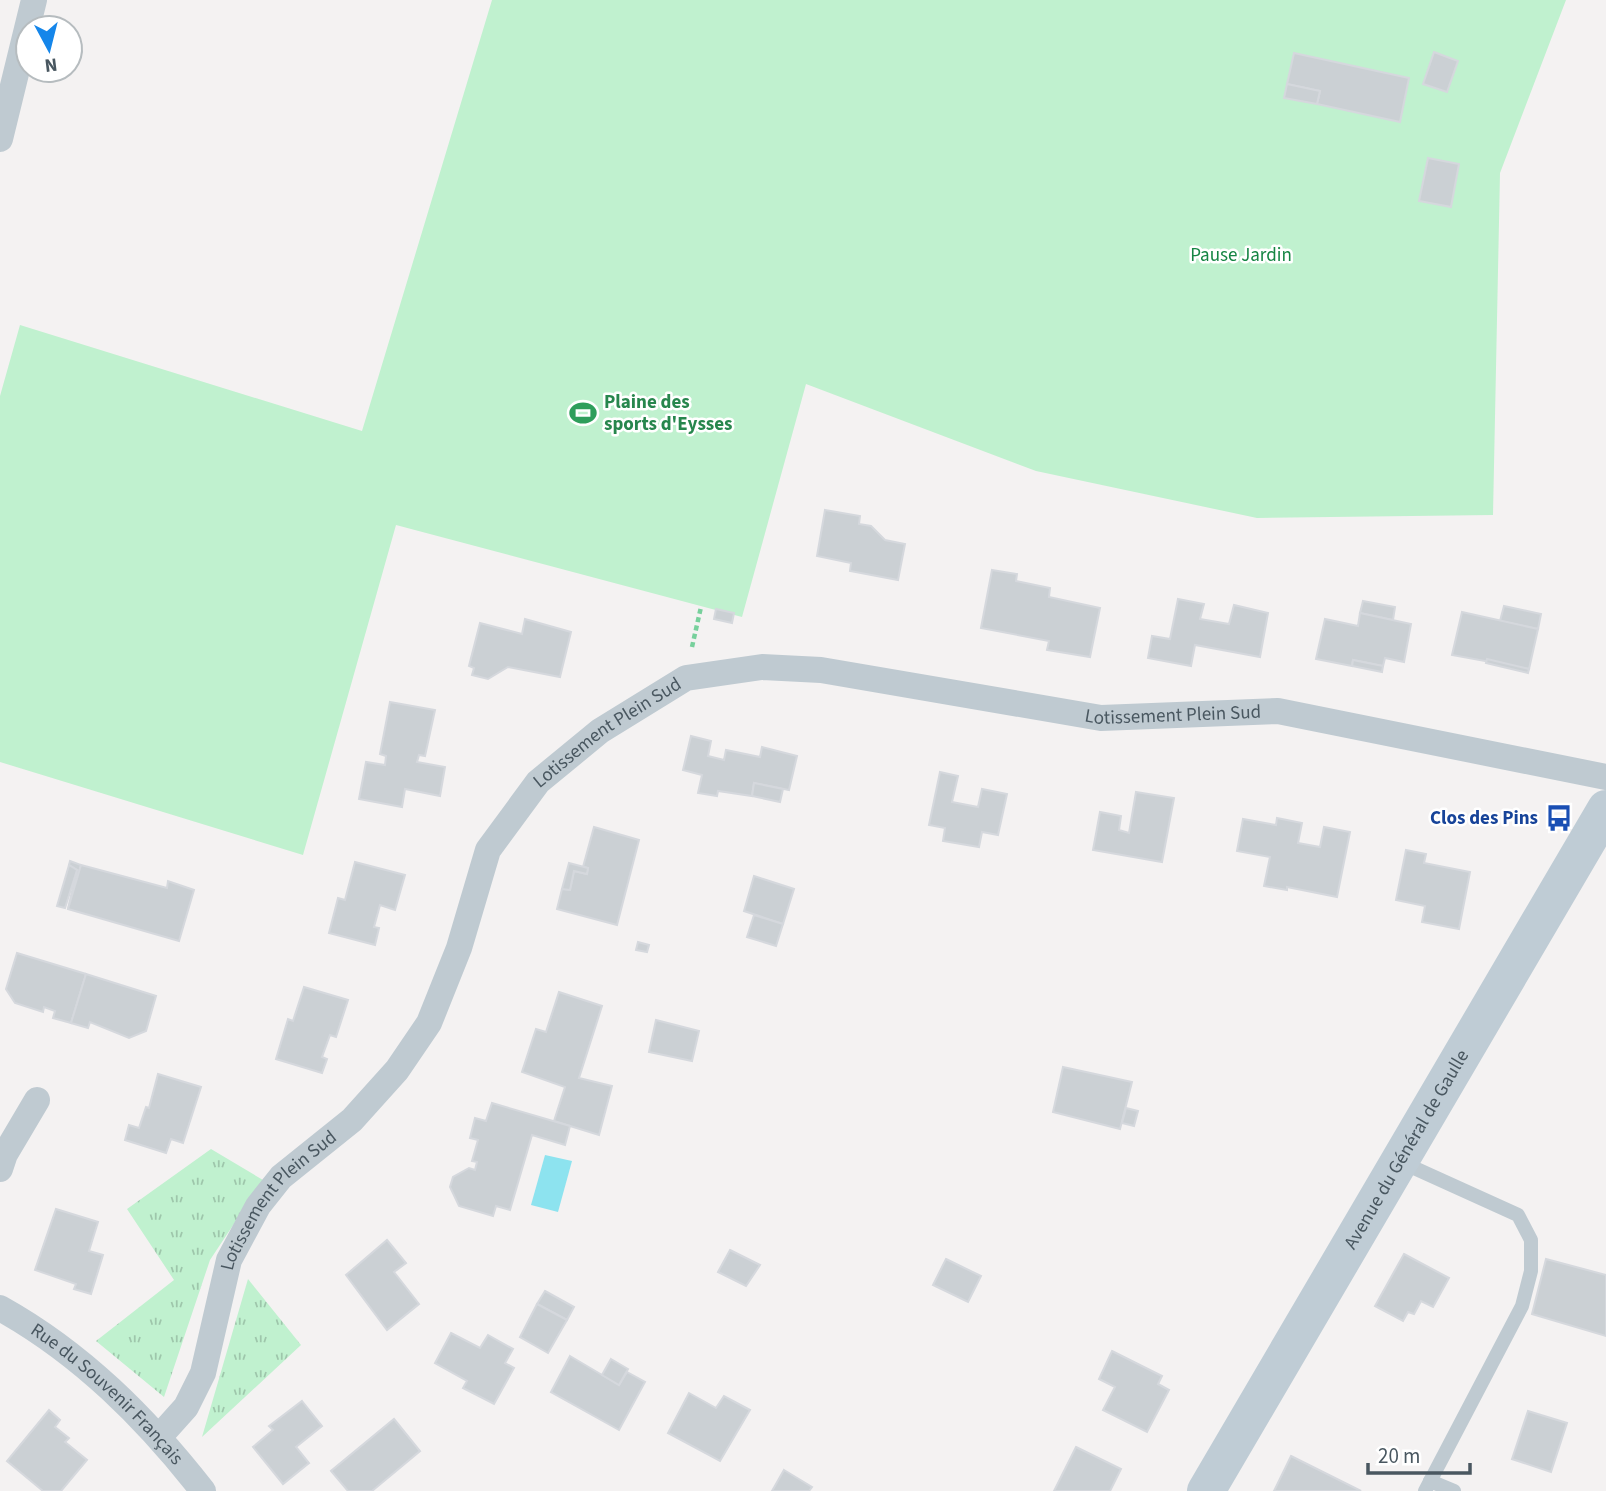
<svg xmlns="http://www.w3.org/2000/svg" width="1606" height="1491" font-family="'Source Sans 3',sans-serif">
  <style>
    .grass { fill: url(#grass-tufts) }
    .garden { fill: #c0f1cf }
    .water { fill: #8de3ef }
    .building { fill: #cbd0d4; stroke: #d5d8dd; stroke-width: 2 }
    .lines { fill: none; stroke-linecap: round; stroke-linejoin: round }
    .path { stroke: #77d09c; stroke-width: 4.5; stroke-dasharray: 5 3.5; stroke-linecap: butt }
    .lane { stroke: #bfcad1; stroke-width: 14 }
    .street { stroke: #bfcad1; stroke-width: 26 }
    .secondary { stroke: #bfccd5; stroke-width: 38 }
    .labels { text-anchor: middle; dominant-baseline: central; stroke-width: 5; stroke-linejoin: round; paint-order: stroke }
    .park-label { font-size: 19px; fill: #158543; stroke: #fff }
    .leisure-label { font-size: 19px; font-weight: bold; fill: #27864d; stroke: #fff; text-anchor: start }
    .street-label { font-size: 19px; fill: #495760; stroke: #fff }
    .transit-label { font-size: 19px; font-weight: bold; fill: #164399; stroke: #fff; text-anchor: end }
  </style>
  <defs>
    <pattern id="grass-tufts" width="24" height="20" patternUnits="userSpaceOnUse" patternTransform="scale(1.75)"><rect width="24" height="20" fill="#c0f1cf"/><path d="M3 7l-1-3M5 7V3M7 7l1-3M15 17l-1-3M17 17v-4M19 17l1-3" fill="none" stroke="#9ec6ab"/></pattern>
  </defs>
  <rect width="100%" height="100%" fill="#f4f2f2"/>
  <g class="grass">
    <path d="M 211,1149 L 263,1180 L 210,1260 L 164,1397 L 96,1341 L 174,1280 L 127,1209 Z"/>
    <path d="M 248,1279 L 301,1345 L 202,1437 Z"/>
  </g>
  <path class="garden" d="M 492,0 L 1566,0 L 1500,173 L 1493,515 L 1257,518 L 1036,471 L 806,384 L 742,617 L 396,525 L 303,855 L 0,762 L 0,396 L 20,325 L 362,431 Z"/>
  <path class="water" d="M 545,1155 L 572,1161 L 558,1212 L 531,1205 Z"/>
  <g class="building">
    <path d="M 1434,52 L 1458,61 L 1447,92 L 1423,84 Z"/>
    <path d="M 1294,53 L 1409,78 L 1400,122 L 1317,104 L 1320,91 L 1287,84 Z"/>
    <path d="M 1287,84 L 1320,91 L 1317,104 L 1284,98 Z"/>
    <path d="M 1428,158 L 1459,164 L 1451,207 L 1419,201 Z"/>
    <path d="M 825,510 L 860,516 L 859,524 L 871,526 L 885,540 L 905,544 L 898,580 L 850,571 L 851,563 L 817,556 Z"/>
    <path d="M 992,570 L 1017,574 L 1016,581 L 1050,588 L 1049,597 L 1100,608 L 1090,657 L 1047,650 L 1049,641 L 981,628 Z"/>
    <path d="M 1178,599 L 1204,604 L 1200,619 L 1229,624 L 1234,605 L 1268,613 L 1260,657 L 1195,645 L 1191,666 L 1148,658 L 1152,636 L 1170,639 Z"/>
    <path d="M 1363,601 L 1395,607 L 1393,620 L 1360,613 Z"/>
    <path d="M 1504,606 L 1541,614 L 1538,629 L 1500,621 Z"/>
    <path d="M 716,609 L 734,613 L 732,623 L 714,619 Z"/>
    <path d="M 1462,612 L 1538,629 L 1529,669 L 1452,655 Z"/>
    <path d="M 1360,613 L 1411,624 L 1404,662 L 1385,658 L 1383,666 L 1353,660 L 1352,666 L 1316,659 L 1325,619 L 1358,626 Z"/>
    <path d="M 525,619 L 571,632 L 560,677 L 508,667 L 488,679 L 472,675 L 474,668 L 469,666 L 480,623 L 522,634 Z"/>
    <path d="M 1487,659 L 1529,669 L 1528,673 L 1486,663 Z"/>
    <path d="M 1353,660 L 1383,666 L 1382,672 L 1352,666 Z"/>
    <path d="M 390,702 L 435,710 L 425,756 L 419,755 L 417,762 L 445,767 L 440,796 L 405,789 L 402,807 L 359,799 L 366,762 L 385,765 L 386,756 L 380,754 Z"/>
    <path d="M 691,736 L 711,741 L 708,756 L 724,760 L 726,750 L 760,757 L 762,747 L 797,756 L 789,790 L 754,783 L 752,796 L 718,791 L 717,796 L 698,793 L 702,775 L 683,770 Z"/>
    <path d="M 940,772 L 958,776 L 952,802 L 978,807 L 982,789 L 1007,794 L 998,835 L 982,832 L 979,847 L 943,841 L 945,828 L 929,825 Z"/>
    <path d="M 754,783 L 783,789 L 780,802 L 752,796 Z"/>
    <path d="M 1136,792 L 1174,798 L 1162,862 L 1093,850 L 1100,812 L 1121,816 L 1119,830 L 1129,833 Z"/>
    <path d="M 1277,818 L 1302,823 L 1298,843 L 1320,847 L 1324,827 L 1350,832 L 1337,897 L 1287,887 L 1287,890 L 1264,886 L 1270,857 L 1237,851 L 1243,819 L 1276,825 Z"/>
    <path d="M 594,827 L 639,840 L 617,925 L 557,909 L 562,889 L 570,890 L 574,871 L 587,874 L 588,868 L 583,867 Z"/>
    <path d="M 1406,850 L 1426,854 L 1424,863 L 1470,872 L 1459,929 L 1422,922 L 1425,906 L 1396,900 Z"/>
    <path d="M 70,861 L 81,865 L 68,909 L 77,870 L 69,865 Z"/>
    <path d="M 355,862 L 405,875 L 395,910 L 380,905 L 374,927 L 379,928 L 375,945 L 329,933 L 338,898 L 345,900 Z"/>
    <path d="M 569,863 L 588,868 L 587,874 L 574,871 L 570,890 L 562,889 Z"/>
    <path d="M 69,865 L 77,870 L 65,908 L 57,906 Z"/>
    <path d="M 81,865 L 167,888 L 168,881 L 194,890 L 179,941 L 68,909 Z"/>
    <path d="M 754,876 L 794,889 L 783,924 L 744,911 Z"/>
    <path d="M 754,915 L 783,924 L 776,946 L 747,937 Z"/>
    <path d="M 638,942 L 649,945 L 647,952 L 636,950 Z"/>
    <path d="M 17,953 L 86,974 L 71,1023 L 53,1018 L 55,1011 L 44,1007 L 43,1012 L 15,1003 L 6,989 Z"/>
    <path d="M 86,974 L 156,996 L 146,1031 L 129,1038 L 90,1022 L 88,1028 L 71,1023 Z"/>
    <path d="M 304,987 L 348,1000 L 336,1037 L 330,1035 L 322,1057 L 327,1059 L 322,1073 L 276,1059 L 288,1019 L 293,1021 Z"/>
    <path d="M 559,992 L 602,1006 L 579,1078 L 612,1086 L 599,1135 L 554,1121 L 565,1087 L 522,1072 L 536,1029 L 546,1032 Z"/>
    <path d="M 656,1020 L 699,1031 L 692,1061 L 649,1052 Z"/>
    <path d="M 1063,1067 L 1132,1082 L 1120,1129 L 1053,1112 Z"/>
    <path d="M 158,1074 L 201,1087 L 183,1143 L 171,1139 L 166,1153 L 125,1140 L 129,1125 L 139,1128 L 146,1107 L 149,1108 Z"/>
    <path d="M 492,1103 L 570,1126 L 565,1145 L 532,1135 L 510,1210 L 496,1206 L 493,1216 L 459,1206 L 450,1187 L 453,1177 L 469,1168 L 475,1170 L 477,1162 L 472,1161 L 478,1140 L 470,1138 L 475,1118 L 486,1121 Z"/>
    <path d="M 1126,1108 L 1138,1111 L 1134,1126 L 1122,1123 Z"/>
    <path d="M 56,1209 L 98,1222 L 89,1251 L 103,1255 L 91,1294 L 74,1289 L 76,1284 L 35,1270 Z"/>
    <path d="M 387,1240 L 406,1263 L 394,1272 L 419,1304 L 387,1330 L 346,1275 Z"/>
    <path d="M 730,1250 L 760,1265 L 746,1286 L 718,1272 Z"/>
    <path d="M 1404,1254 L 1449,1278 L 1433,1307 L 1421,1301 L 1414,1314 L 1408,1312 L 1403,1321 L 1375,1306 Z"/>
    <path d="M 946,1259 L 981,1276 L 968,1302 L 933,1285 Z"/>
    <path d="M 1546,1259 L 1606,1275 L 1606,1336 L 1532,1314 Z"/>
    <path d="M 545,1291 L 574,1307 L 567,1320 L 537,1304 Z"/>
    <path d="M 537,1304 L 567,1320 L 548,1353 L 520,1337 Z"/>
    <path d="M 451,1333 L 480,1348 L 488,1335 L 513,1349 L 505,1363 L 514,1368 L 494,1404 L 463,1388 L 467,1381 L 435,1363 Z"/>
    <path d="M 1112,1351 L 1162,1376 L 1158,1384 L 1169,1390 L 1147,1432 L 1103,1410 L 1115,1387 L 1099,1379 Z"/>
    <path d="M 570,1356 L 619,1385 L 627,1372 L 645,1382 L 619,1430 L 551,1392 Z"/>
    <path d="M 611,1359 L 628,1369 L 619,1385 L 602,1375 Z"/>
    <path d="M 689,1393 L 716,1408 L 724,1396 L 750,1410 L 720,1461 L 668,1433 Z"/>
    <path d="M 302,1401 L 322,1426 L 296,1447 L 309,1463 L 283,1484 L 253,1447 L 273,1430 L 269,1426 Z"/>
    <path d="M 49,1410 L 60,1420 L 55,1427 L 69,1438 L 65,1442 L 87,1460 L 61,1491 L 43,1491 L 7,1461 Z"/>
    <path d="M 1528,1411 L 1567,1423 L 1551,1472 L 1512,1459 Z"/>
    <path d="M 394,1419 L 420,1451 L 372,1491 L 348,1491 L 331,1471 Z"/>
    <path d="M 1076,1447 L 1121,1469 L 1110,1491 L 1054,1491 Z"/>
    <path d="M 1291,1456 L 1361,1491 L 1274,1491 Z"/>
    <path d="M 784,1470 L 812,1487 L 809,1491 L 772,1491 Z"/>
  </g>
  <g class="lines">
    <path class="path" d="M 692,647 L 701,607"/>
    <g class="lane">
      <path d="M 1401,1162 L 1518,1215 L 1531,1240 L 1531,1271 L 1522,1306 L 1425,1491"/>
      <path d="M 1430,1481 L 1454,1491"/>
    </g>
    <g class="street">
      <path d="M 0,139 L 34,0"/>
      <path d="M 0,1169 L 5,1154 L 37,1100"/>
      <path id="s1" d="M 0,1308 C 81,1353 146,1418 203,1491"/>
      <path id="s2" d="M 160,1436 L 186,1407 L 203,1373 L 229,1260 L 258,1206 L 281,1177 L 352,1120 L 397,1070 L 429,1023 L 459,948 L 488,850 L 538,782 L 600,731 L 686,678 L 762,667 L 821,670 L 1101,718 L 1278,711 L 1606,777"/>
    </g>
    <path class="secondary" id="s3" d="M 1206,1491 L 1606,809"/>
  </g>
  <defs>
    <symbol id="stadium-bare" viewBox="-9 -9 18 18"><path d="M0-5a6.5 5 0 1 0 0 10a6.5 5 0 1 0 0-10ZM-3.5-1.8h7v3.6h-7Z" fill="#2e9e5b" stroke="#fff" stroke-width="2.5" paint-order="stroke"/></symbol>
    <symbol id="bus-bare" viewBox="-9 -9 18 18"><path d="M-5-6H5V4H4V6H2V4H-2V6H-4V4H-5ZM-3.5-4V0h7V-4ZM-3.5 1.2v1.5H-2V1.2ZM2 1.2v1.5H3.5V1.2Z" fill="#1a4fb4" stroke="#fff" stroke-width="2.5" paint-order="stroke"/></symbol>
  </defs>
  <g fill-rule="evenodd">
    <use href="#stadium-bare" x="564" y="394" width="38" height="38"/>
    <use href="#bus-bare" x="1540" y="799" width="38" height="38"/>
  </g>
  <g class="labels">
    <g class="park-label">
      <text x="1241" y="255">Pause Jardin</text>
    </g>
    <g class="leisure-label">
      <text x="604" y="402">Plaine des<tspan x="604" dy="22">sports d'Eysses</tspan></text>
    </g>
    <g class="street-label">
      <text stroke="none"><textPath href="#s2" startOffset="1447">Lotissement Plein Sud</textPath></text>
      <text stroke="none"><textPath href="#s2" startOffset="859">Lotissement Plein Sud</textPath></text>
      <text stroke="none"><textPath href="#s3" startOffset="396">Avenue du Général de Gaulle</textPath></text>
      <text stroke="none"><textPath href="#s2" startOffset="271">Lotissement Plein Sud</textPath></text>
      <text stroke="none"><textPath href="#s1" startOffset="138">Rue du Souvenir Français</textPath></text>
    </g>
    <g class="transit-label">
      <text x="1538" y="818">Clos des Pins</text>
    </g>
  </g>
  <g transform="translate(49 49) rotate(173)"><circle r="33" fill="#ffffff" stroke="#b6bcbf" stroke-width="2"/>
  <path d="M0-5L12 26L0 18L-12 26Z" fill="#1586ea"/>
  <text y="-10" font-size="19" font-weight="bold" text-anchor="middle" fill="#495760">N</text>
  </g>
  <path d="M1368 1463v10h102v-10" fill="none" stroke="#495760" stroke-width="3.5"/>
  <text x="1378" y="1463" font-size="21" fill="#495760" stroke="#ffffff" stroke-width="5" paint-order="stroke">20 m</text>
</svg>
